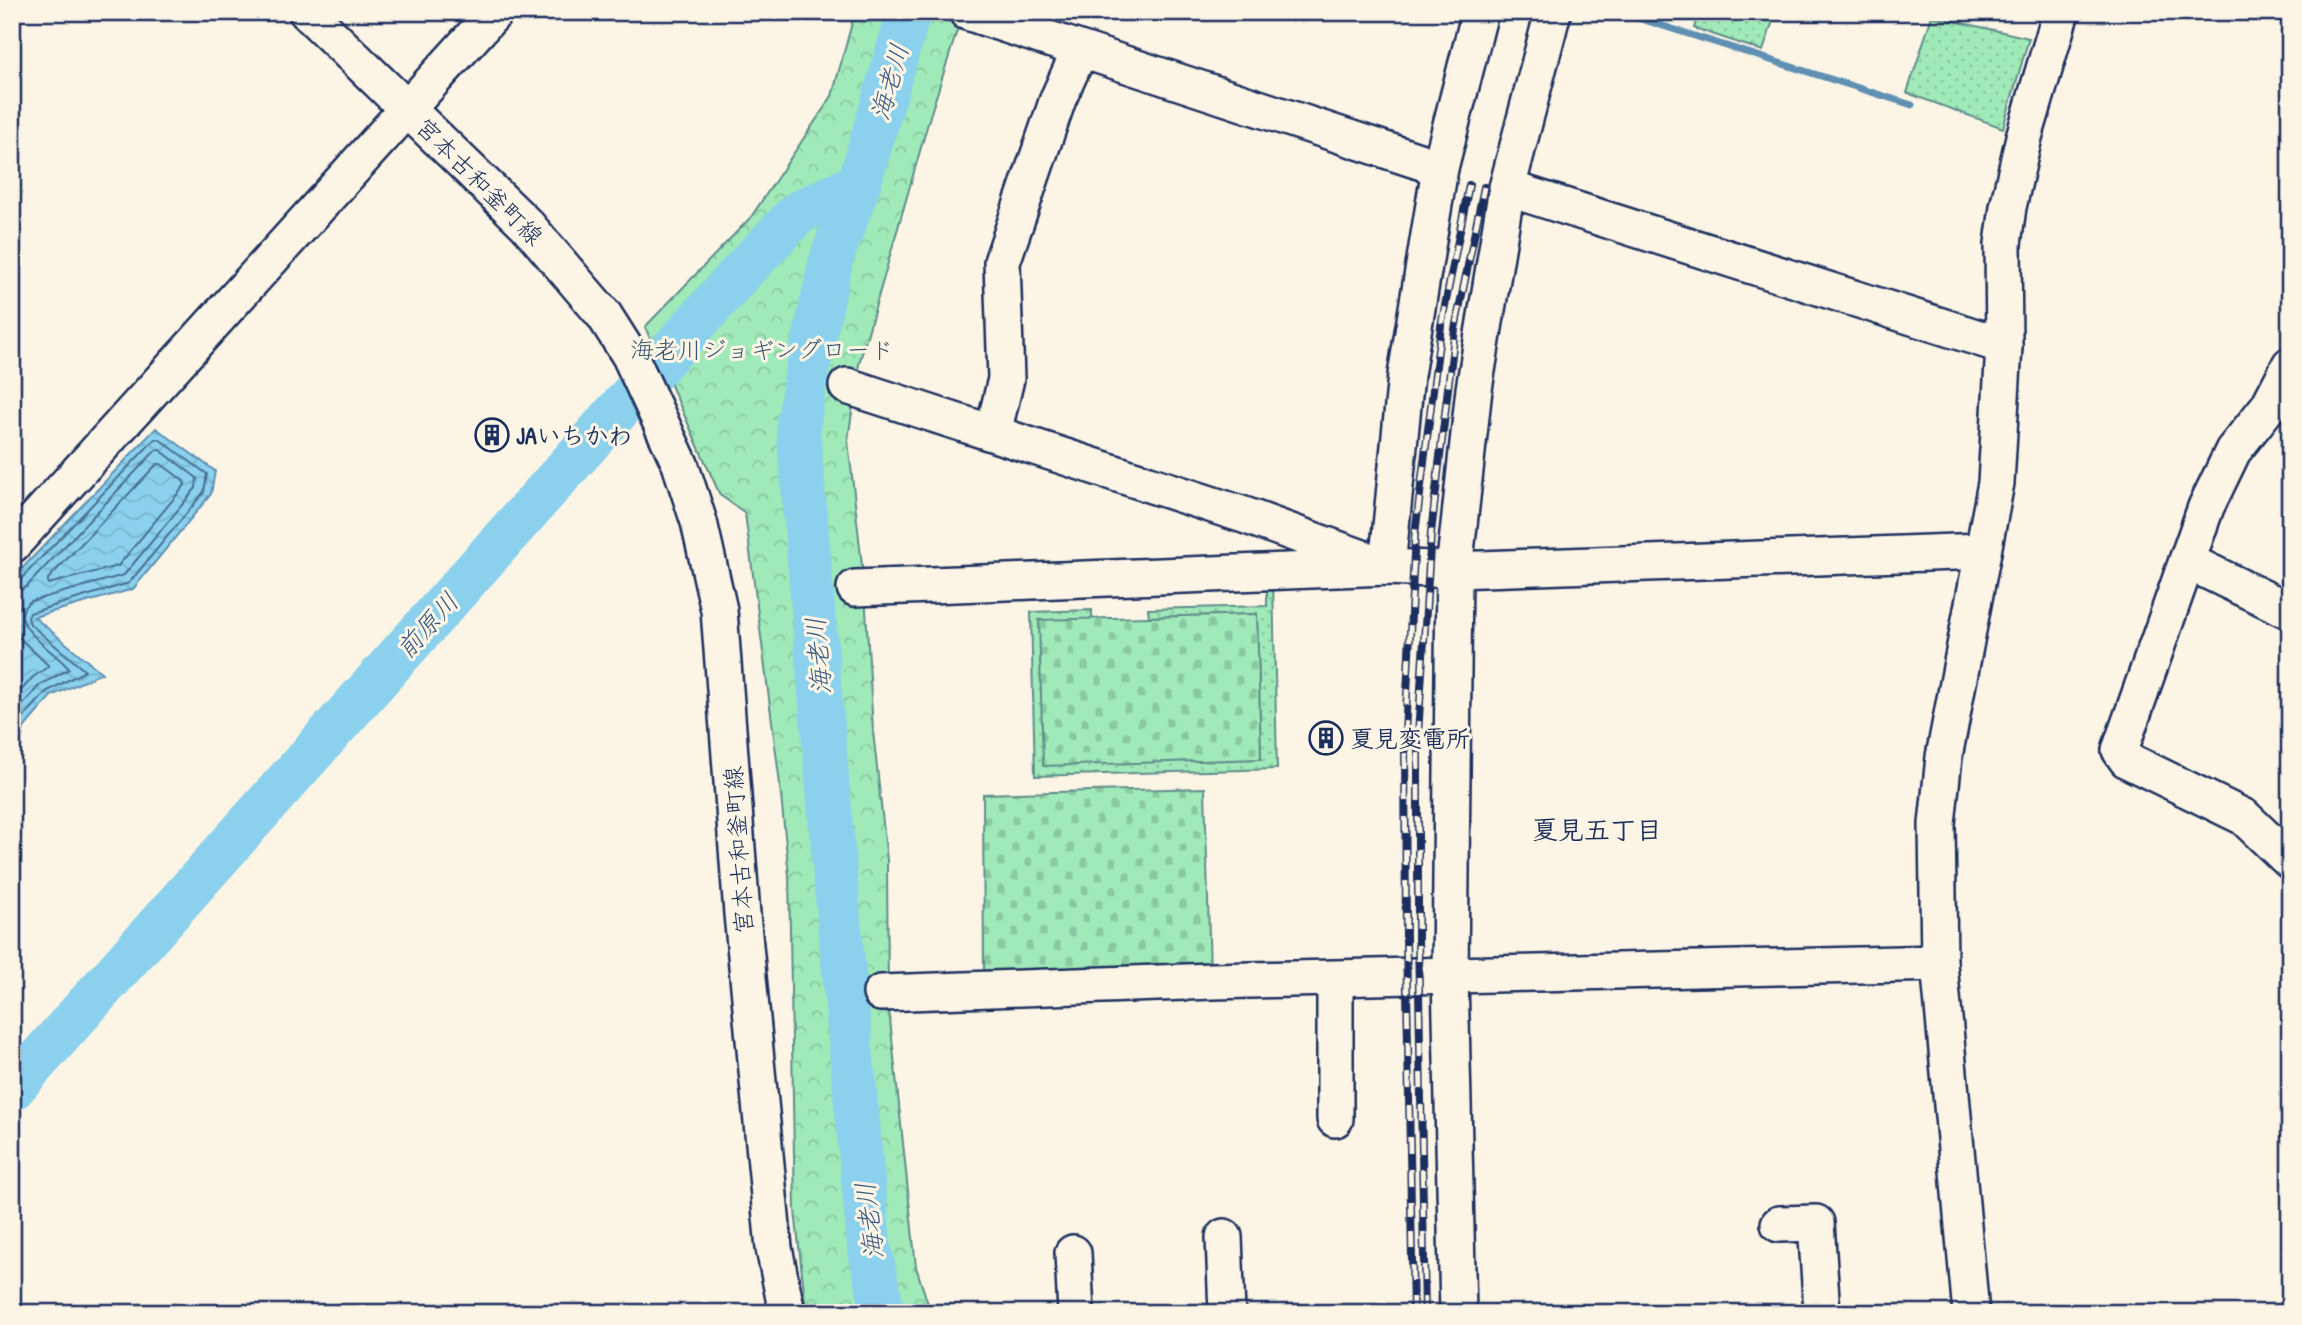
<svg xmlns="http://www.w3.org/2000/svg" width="2302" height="1325" font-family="'Patrick Hand','Klee One',sans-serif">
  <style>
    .grass { fill: url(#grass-dots); stroke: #5e8c8b; stroke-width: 2 }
    .cemetery { fill: url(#cemetery-stones); stroke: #5e8c8b; stroke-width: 2 }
    .park { fill: url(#park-crowns); stroke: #5e8c8b; stroke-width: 2 }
    .water { fill: url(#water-waves); stroke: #5e90b4; stroke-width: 2 }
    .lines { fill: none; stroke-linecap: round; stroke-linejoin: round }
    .shore { stroke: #487097; stroke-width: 2 }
    .stream { stroke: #5e90b4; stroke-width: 7 }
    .river { stroke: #8bd1ed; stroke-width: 44 }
    .minor-casing { stroke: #1b2f5e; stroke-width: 40 }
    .minor { stroke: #fcf5e5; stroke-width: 35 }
    .rail-casing { stroke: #1b2f5e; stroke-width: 8 }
    .rail { stroke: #fcf5e5; stroke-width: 5; stroke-dasharray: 16; stroke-linecap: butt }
    .labels { text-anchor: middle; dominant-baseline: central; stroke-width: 6; stroke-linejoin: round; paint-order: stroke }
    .street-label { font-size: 24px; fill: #1b2f5e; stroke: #fcf5e5 }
    .park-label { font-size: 24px; fill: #365470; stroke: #fcf5e5 }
    .poi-label { font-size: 24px; font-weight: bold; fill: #1b2f5e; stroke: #fcf5e5; text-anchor: start }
    .water-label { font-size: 26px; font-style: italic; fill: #375882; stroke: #fcf5e5 }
    .neighbourhood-label { font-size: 26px; font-weight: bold; fill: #1b2f5e; stroke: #fcf5e5 }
  </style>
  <defs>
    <pattern id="grass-dots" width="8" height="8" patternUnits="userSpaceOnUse" patternTransform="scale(1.75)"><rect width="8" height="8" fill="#a0e9b8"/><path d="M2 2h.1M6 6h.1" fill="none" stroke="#89c8a1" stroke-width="1.8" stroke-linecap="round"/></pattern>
    <pattern id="cemetery-stones" width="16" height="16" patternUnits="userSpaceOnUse" patternTransform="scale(1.75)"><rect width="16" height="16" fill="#a0e9b8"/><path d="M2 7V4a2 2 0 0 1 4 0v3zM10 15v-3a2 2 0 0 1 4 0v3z" fill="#89c8a1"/></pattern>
    <pattern id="park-crowns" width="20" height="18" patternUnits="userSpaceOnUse" patternTransform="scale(1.75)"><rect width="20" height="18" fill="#a0e9b8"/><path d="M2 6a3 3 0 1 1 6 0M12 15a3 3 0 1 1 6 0" fill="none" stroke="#89c8a1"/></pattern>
    <pattern id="water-waves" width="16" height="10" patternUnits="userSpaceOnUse" patternTransform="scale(1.75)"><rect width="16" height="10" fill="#8bd1ed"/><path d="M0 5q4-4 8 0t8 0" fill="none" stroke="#77b4ce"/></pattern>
  </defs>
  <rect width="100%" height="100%" fill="#fcf5e5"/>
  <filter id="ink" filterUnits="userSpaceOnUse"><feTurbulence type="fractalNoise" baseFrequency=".0143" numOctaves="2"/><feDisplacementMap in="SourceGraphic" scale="14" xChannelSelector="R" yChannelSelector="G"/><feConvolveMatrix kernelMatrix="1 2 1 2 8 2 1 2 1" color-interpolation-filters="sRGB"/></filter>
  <g filter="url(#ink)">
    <g class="grass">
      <path d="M 1699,12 L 1776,12 L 1763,51 L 1694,28 Z"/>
      <path d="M 1932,16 L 2029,38 L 2003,128 L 1907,93 Z"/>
      <path d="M 1267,579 L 1273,579 L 1277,769 L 1035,776 L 1031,612 L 1092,610 L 1092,619 L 1039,621 L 1261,759 L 1257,614 L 1149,617 L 1148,609 L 1267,606 Z"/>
    </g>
    <g class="cemetery">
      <path d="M 1257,614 L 1261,759 L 1043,766 L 1039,620 Z"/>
      <path d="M 1205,788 L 1210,973 L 984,977 L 983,794 Z"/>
    </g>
    <path class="park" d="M 855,12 L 963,12 L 930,116 L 859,364 L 848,440 L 865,592 L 873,731 L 887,860 L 888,1000 L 916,1267 L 931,1313 L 807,1313 L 806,1309 L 795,1211 L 789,876 L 779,776 L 745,513 L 720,495 L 645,327 L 751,217 L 832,96 Z"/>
    <path class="water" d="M 156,428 L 215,471 L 211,494 L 133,589 L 34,617 L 102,673 L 51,696 L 24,728 L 12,780 L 12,579 Z"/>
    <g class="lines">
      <g class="shore">
        <path d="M 157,464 L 161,464 L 184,481 L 185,485 L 118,566 L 48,584 L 48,579 Z"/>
        <path d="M 12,583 L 20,580 L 155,439 L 159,439 L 207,474 L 204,492 L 129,583 L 30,613 L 28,618 L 30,624 L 85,671 L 46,692 L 18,724 L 12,747"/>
        <path d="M 12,592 L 26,587 L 156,450 L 160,450 L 197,478 L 196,488 L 124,575 L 31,601 C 0,621 58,653 69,669 L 40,685 L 12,717"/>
        <path d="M 12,631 L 49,666 L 33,677 L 12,701"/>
      </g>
      <path class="stream" d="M 1619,12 L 1912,105"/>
      <g class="river">
        <path d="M 12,1089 L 737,277 L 799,212 L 859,184"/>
        <path d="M 883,1313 L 869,1245 L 835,875 L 798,426 L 805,381 L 831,260 L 859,184 L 909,12"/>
      </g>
      <defs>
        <g id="minor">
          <path d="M 307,12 L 527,225 L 604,315 L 630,356 L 680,464 L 699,522 L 719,610 L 742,914 L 774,1248 L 787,1313"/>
          <path d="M 967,12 L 1440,168"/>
          <path d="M 1507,188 L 2004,346"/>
          <path d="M 2290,365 L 2268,407 L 2233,451 L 2206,507 L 2120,750 L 2127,760 L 2244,817 L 2290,861"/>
          <path d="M 847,386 L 1244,515 L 1387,567 L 1406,375 L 1440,168 L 1480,12"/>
          <path d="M 993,433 L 1006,379 L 1002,262 L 1058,99 L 1080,50"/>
          <path d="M 12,545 L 495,12"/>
          <path d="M 2187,561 L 2290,611"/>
          <path d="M 855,588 L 1387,567 L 1454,570 L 1983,551"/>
          <path d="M 1335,979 L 1335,1119"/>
          <path d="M 881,993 L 1213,981 L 1939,963"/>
          <path d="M 1779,1224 L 1816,1223 L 1822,1313"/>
          <path d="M 1224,1237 L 1227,1313"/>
          <path d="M 1073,1253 L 1076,1313"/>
          <path d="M 1458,1313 L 1450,976 L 1454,570 L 1474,389 L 1507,188 L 1553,12"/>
          <path d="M 1971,1313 L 1939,963 L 1937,824 L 1944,757 L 1996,483 L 2004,346 L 2003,244 L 2008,207 L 2024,137 L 2061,12"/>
        </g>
      </defs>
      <use href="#minor" class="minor-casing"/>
      <use href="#minor" class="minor"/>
      <defs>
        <g id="rail">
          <path d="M 1413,1313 L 1406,937 L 1405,734 L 1415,534 L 1441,326 L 1469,185"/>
          <path d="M 1425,1313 L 1418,938 L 1418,734 L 1431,533 L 1455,329 L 1484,187"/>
        </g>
      </defs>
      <use href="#rail" class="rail-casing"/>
      <use href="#rail" class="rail"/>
    </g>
  </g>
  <defs>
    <symbol id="building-ring" viewBox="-11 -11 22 22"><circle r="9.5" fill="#fcf5e5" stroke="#1b2f5e" stroke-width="1.5"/><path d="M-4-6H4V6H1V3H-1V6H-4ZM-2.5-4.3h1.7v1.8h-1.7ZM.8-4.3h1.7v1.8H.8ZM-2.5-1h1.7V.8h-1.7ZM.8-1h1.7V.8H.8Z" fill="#1b2f5e"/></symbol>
  </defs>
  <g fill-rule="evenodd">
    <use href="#building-ring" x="473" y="416" width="38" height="38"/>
    <use href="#building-ring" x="1307" y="719" width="38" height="38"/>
  </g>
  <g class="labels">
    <g class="street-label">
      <text transform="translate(480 181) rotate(45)">宮本古和釜町線</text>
      <text transform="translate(738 850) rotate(-94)">宮本古和釜町線</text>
    </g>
    <g class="park-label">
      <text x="762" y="349">海老川ジョギングロード</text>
    </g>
    <g class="poi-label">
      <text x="516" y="435">JAいちかわ</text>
      <text x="1350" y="738">夏見変電所</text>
    </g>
    <g class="water-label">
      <text transform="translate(889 82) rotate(-74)">海老川</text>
      <text transform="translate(427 625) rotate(-48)">前原川</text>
      <text transform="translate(818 656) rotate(-95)">海老川</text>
      <text transform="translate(869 1221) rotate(-97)">海老川</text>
    </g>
    <g class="neighbourhood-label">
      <text x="1597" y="829">夏見五丁目</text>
    </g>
  </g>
  <rect width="2302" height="1325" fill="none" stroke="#fcf5e5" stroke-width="42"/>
  <rect x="21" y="21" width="2260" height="1283" fill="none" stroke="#1b2f5e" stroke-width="2.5" filter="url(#ink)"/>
</svg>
